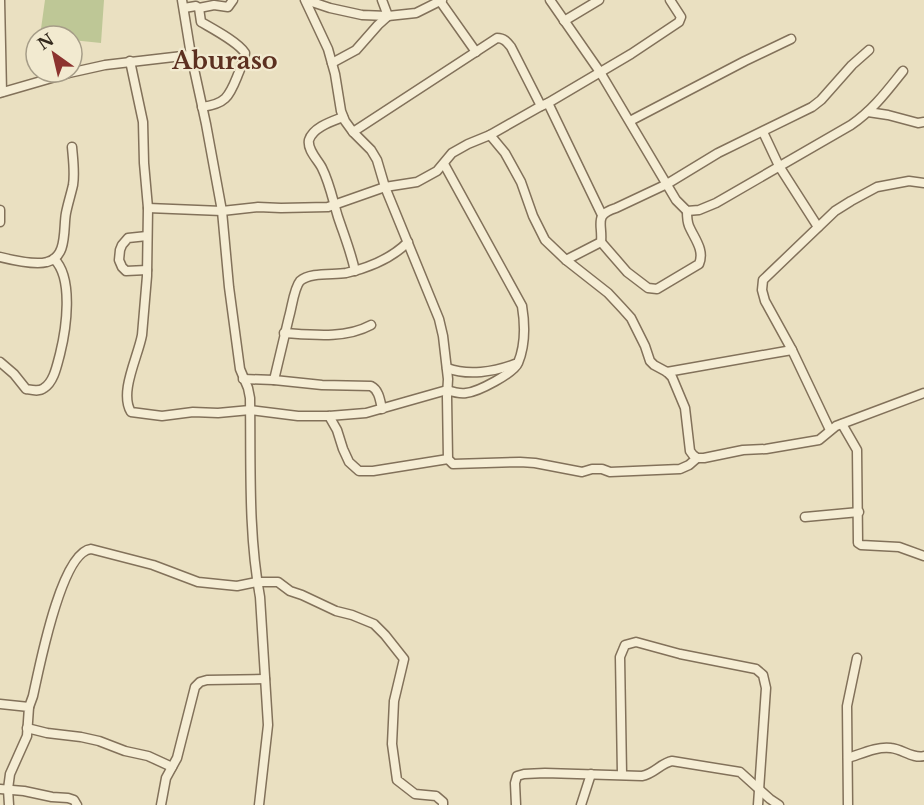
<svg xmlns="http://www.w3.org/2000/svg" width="924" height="805" font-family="'Libre Baskerville',serif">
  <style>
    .grass { fill: #bec796 }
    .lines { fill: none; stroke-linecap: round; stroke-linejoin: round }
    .minor-casing { stroke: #82715a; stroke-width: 11 }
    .minor { stroke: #f5edd4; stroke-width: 8 }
    .labels { text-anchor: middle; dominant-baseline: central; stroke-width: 4.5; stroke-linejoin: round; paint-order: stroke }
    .quarter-label { font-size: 24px; font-weight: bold; fill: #5c3020; stroke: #f2ead0 }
  </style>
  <rect width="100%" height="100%" fill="#eae0c1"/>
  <path class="grass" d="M 45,0 L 104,0 L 101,43 L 72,40 L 72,36 L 40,36 Z"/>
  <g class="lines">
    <defs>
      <g id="minor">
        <path d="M 0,0 L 2,92"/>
        <path d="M 182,0 L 191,55 L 206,124 L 222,211 L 229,287 L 240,369 L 248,388 L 250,398 C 251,463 248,533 260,597 L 268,725 L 259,805"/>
        <path d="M 305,0 L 328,49 L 335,74 L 341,111 L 345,121 L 353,132 L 371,150 L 377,160 L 385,187 L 439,319 L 443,336 L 448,379 L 447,397 L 448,459 L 453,464 L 520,462 L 535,463 L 582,472 L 592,469 L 602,469 L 610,472 L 680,469 L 689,465 L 697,458"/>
        <path d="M 382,0 L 388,16"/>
        <path d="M 550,0 L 600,72 L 676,200 L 687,211 L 699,210 L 716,203 L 851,125 C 873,110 887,91 903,71"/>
        <path d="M 440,1 L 476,52"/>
        <path d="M 312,2 L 330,8 L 362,15 L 388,16 L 416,13 L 442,0"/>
        <path d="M 184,8 L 196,6 L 199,8 L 201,22 C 213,29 238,42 245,53 C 244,62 240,69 237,77 C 229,97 225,104 202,107"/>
        <path d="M 199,8 L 214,5 L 228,7 L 233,0"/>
        <path d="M 564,21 L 599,0"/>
        <path d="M 130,61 L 143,122 L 144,163 L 148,208 L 147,276 L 142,335 C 138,357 119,392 131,412 L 162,416 L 193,412 L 218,413 L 250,410 L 298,416 L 329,416 L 366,413 L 447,390 C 453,392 460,394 466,393 C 478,392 514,373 518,363 C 525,346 525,324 522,306 L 444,164"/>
        <path d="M 332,63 L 356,50 L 378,25 L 388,16"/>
        <path d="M 0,93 L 69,73 L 105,65 L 191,55"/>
        <path d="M 548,103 L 602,215"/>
        <path d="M 868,112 L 888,115 L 918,123 L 924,122"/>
        <path d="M 343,117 C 333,121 313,127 309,140 C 307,150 318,160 322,168 C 330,184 333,201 338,217 C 344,235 351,252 355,271"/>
        <path d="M 630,121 L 745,61 L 791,39"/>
        <path d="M 353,132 L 497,38 C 504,38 507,42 511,47 L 541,106"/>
        <path d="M 763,132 L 779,166 L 818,227"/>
        <path d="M 490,135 L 505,153 L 521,182 L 533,216 L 545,240 L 566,260 L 608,293 L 622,308 L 631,318 L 645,346 L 650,361 L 654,365 L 667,372 L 672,377 L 685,408 L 690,451 L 693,455 L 697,458 L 704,458 L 743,450 L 766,449 L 813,441 L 819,440 L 836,426 L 924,393"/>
        <path d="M 148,208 L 222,211 L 258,207 L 281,208 L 328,207 L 385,187 L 417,182 L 437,171 L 452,153 L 468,144 L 490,135 L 541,106 L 548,103 L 631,54 L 679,22 L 681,17 L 670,0"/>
        <path d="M 0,210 L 0,222"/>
        <path d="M 147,236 L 128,238 L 122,245 L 120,250 L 119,260 L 122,267 L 126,271 L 147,270"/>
        <path d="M 601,242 L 627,272 L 648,288 L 657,289 L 699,264 C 705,250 694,238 689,226 C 687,221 687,216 687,211"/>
        <path d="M 0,257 C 12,260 36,265 47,262 C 68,257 63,228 66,213 C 68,203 71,194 73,185 C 75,173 73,159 72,147"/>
        <path d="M 566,260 L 601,242 C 603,224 593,215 616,208 L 667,184 L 718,153 L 812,107 L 821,100 L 852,65 L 869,50"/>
        <path d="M 284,333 C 313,335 345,339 371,325"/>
        <path d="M 0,362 L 14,374 L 26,389 C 32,390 39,392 44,388 C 54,382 57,365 60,354 C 66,330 74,278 54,259"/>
        <path d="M 447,368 C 468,376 494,372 515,364"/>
        <path d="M 667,372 L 792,350"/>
        <path d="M 243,379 L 274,380 C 279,359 284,338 289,317 C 292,307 294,288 300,281 C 310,272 333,275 346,273 C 368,268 391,259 408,242"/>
        <path d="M 274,380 L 322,385 L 371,386 C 379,390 380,400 382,409"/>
        <path d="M 329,416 L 337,430 L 343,449 L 349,462 L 359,471 L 373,471 L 448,459"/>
        <path d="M 842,424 L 857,450 L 858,543 L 861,545 L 899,547 L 924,556"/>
        <path d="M 830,430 L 792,350 L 765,301 L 762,290 L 763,280 L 835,211 L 851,201 L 877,187 L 909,181 L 924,183"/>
        <path d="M 805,517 L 859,512"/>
        <path d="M 0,704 L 29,707 L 27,736 L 10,774 L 8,789 L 9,805"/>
        <path d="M 29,707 L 33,696 C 39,669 61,552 91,549 L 153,565 L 198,582 L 237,586 L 257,582 L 278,582 L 290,591 L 302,595 L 336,611 L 352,615 L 374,624 L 385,635 L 404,659 L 394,701 L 392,744 L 397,780 L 415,794 L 436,796 L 443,802 L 443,805"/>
        <path d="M 27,728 L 47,733 L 81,737 L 99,741 L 125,751 L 148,756 L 172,767"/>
        <path d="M 848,758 C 861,754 877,746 891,748 C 902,749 913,759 924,756"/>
        <path d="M 622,774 L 620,657 L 625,645 L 636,642 L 680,654 L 756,669 L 763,675 L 766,688 L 758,805"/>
        <path d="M 0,789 L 24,791 L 52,797 L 68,798 L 74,800 L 77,805"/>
        <path d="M 161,805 L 166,778 L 177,758 L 195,687 L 200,682 L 207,680 L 265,679"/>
        <path d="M 516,805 L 515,783 L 517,776 L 524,774 L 545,773 L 642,776 C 654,774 661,763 672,761 L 740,772 L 770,799 L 779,805"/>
        <path d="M 581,805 L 591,774"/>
        <path d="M 848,805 L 847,706 L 857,658"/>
      </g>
    </defs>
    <use href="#minor" class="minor-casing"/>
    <use href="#minor" class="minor"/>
  </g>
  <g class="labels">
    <g class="quarter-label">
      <text x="225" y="60">Aburaso</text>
    </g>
  </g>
  <g transform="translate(54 54) rotate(326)"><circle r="28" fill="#f2ead0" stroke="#a69d88" stroke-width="1.5"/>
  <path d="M0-4.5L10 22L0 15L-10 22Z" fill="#8c332f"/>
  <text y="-9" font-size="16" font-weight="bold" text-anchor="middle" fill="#33291d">N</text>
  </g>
</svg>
